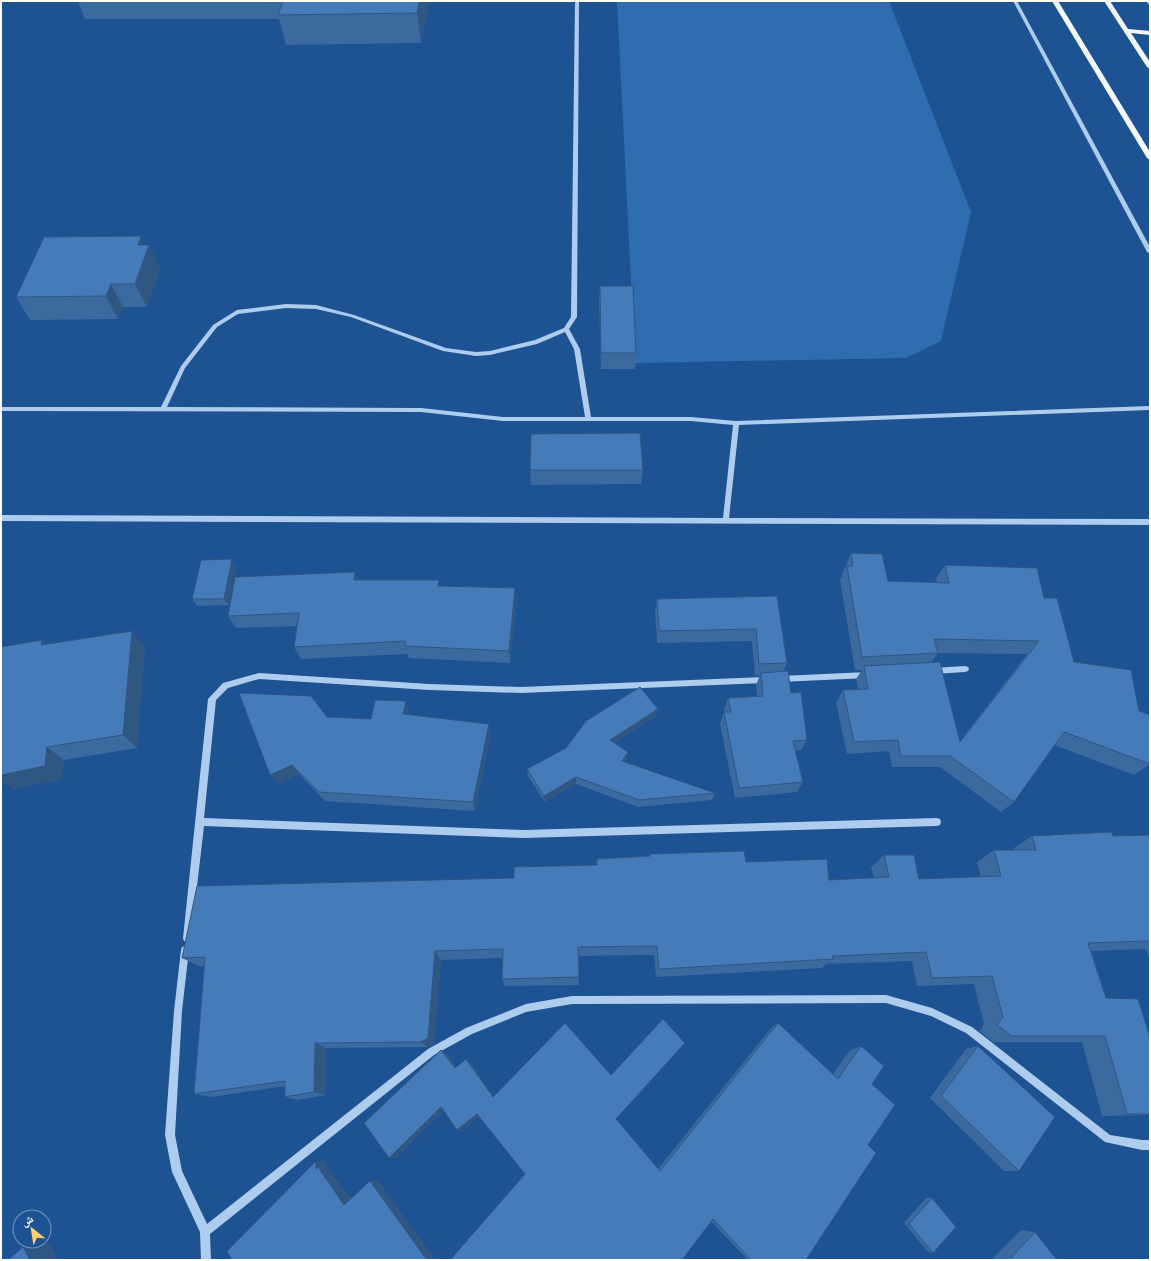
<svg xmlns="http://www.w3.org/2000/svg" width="1151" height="1261" font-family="Manrope,'Noto Naskh Arabic',sans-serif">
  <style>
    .green { fill: #306cb0 }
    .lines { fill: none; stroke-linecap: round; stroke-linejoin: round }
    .minor { fill: #aeccee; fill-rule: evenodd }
    .major { fill: #f5f9ff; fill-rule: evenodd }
    .wall { fill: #3b6a9f; fill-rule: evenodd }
    .shaded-wall { fill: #305682 }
    .building { fill: #457bb9; stroke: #305682 }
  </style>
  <rect width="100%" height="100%" fill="#1d5293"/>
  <path class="green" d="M 617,1 L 889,1 L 971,212 L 941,341 L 906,358 L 635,363 Z"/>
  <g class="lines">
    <g class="minor">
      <path d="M 575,1 L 579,1 L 577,317 L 569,329 L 580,349 L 591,417 L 691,417 L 736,421 L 1150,406 L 1150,410 L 739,425 L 729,518 L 1150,519 L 1150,525 L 1,521 L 1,515 L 723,518 L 733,425 L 691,421 L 503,421 L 421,412 L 1,411 L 1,407 L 161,407 L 181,366 L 213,325 L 237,310 L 286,304 L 316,305 L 354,315 L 446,348 L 476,352 L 490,351 L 535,340 L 564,328 L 571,317 ZM 286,308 L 316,309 L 351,317 L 443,351 L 476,356 L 490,355 L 537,344 L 565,332 L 574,349 L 585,417 L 503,417 L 421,408 L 167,407 L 185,368 L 217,327 L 238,314 Z"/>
      <path d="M 1013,1 L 1017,1 L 1150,247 L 1150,254 L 1147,252 Z"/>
      <path d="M 1146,1 L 1150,1 L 1150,5 L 1149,5 Z"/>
      <path d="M 965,666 L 968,667 L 969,669 L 968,671 L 965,672 L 934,674 L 931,673 L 930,671 L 931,669 L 934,668 Z"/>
      <path d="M 868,672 L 871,673 L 872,675 L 871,677 L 868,678 L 780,682 L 777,681 L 776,679 L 777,677 L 780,676 Z"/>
      <path d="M 259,673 L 429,684 L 521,687 L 766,677 L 769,678 L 770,680 L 769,682 L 766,683 L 521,693 L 429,690 L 259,679 L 228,688 L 216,700 L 204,818 L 524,830 L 937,818 L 940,819 L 941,822 L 940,825 L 937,826 L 524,838 L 204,826 L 191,938 L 190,941 L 187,942 L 184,941 L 183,938 L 208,699 L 223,683 Z"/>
      <path d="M 185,946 L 188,947 L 189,950 L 182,1011 L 175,1135 L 182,1171 L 207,1224 L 428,1049 L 466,1028 L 526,1004 L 572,996 L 886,995 L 932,1008 L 972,1027 L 1110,1135 L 1142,1140 L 1150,1140 L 1150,1150 L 1142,1150 L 1105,1142 L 966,1033 L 931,1016 L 886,1003 L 572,1004 L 526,1012 L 472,1034 L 434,1055 L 210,1234 L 211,1260 L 201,1260 L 200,1232 L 172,1172 L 165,1135 L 174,1011 L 181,950 L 182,947 Z"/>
    </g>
    <g class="major">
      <path d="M 1052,1 L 1058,1 L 1150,152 L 1150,160 L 1147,158 Z"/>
      <path d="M 1104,1 L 1110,1 L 1128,29 L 1150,31 L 1150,35 L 1131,33 L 1150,62 L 1150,69 L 1147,67 Z"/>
    </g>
  </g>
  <g class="wall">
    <path d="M 78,1 L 429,1 L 421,43 L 286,45 L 279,19 L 85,19 Z"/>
    <path d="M 145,245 L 149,245 L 160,269 L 147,307 L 123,307 L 118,319 L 30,320 L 16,297 Z"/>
    <path d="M 600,286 L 636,353 L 635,369 L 601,369 L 599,302 Z"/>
    <path d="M 530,470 L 643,470 L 641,484 L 531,485 Z"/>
    <path d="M 851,553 L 888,581 L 937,583 L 936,579 L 945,565 L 1044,598 L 1074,662 L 1139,711 L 1150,764 L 1134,775 L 1054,745 L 1014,802 L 1001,812 L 940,767 L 892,767 L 889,751 L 847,754 L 836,703 L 843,690 L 858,689 L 856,679 L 862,670 L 855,670 L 840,580 ZM 938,653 L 1027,654 L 960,741 L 931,663 Z"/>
    <path d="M 236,566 L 229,605 L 197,606 L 192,599 Z"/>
    <path d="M 355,572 L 357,580 L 441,586 L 517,601 L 510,663 L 409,658 L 407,654 L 301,659 L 294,647 L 297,626 L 236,628 L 228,616 Z"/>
    <path d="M 777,596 L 787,663 L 783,672 L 791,693 L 807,740 L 801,750 L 795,751 L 803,782 L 797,792 L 735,798 L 720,724 L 724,712 L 725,712 L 724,710 L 728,698 L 757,696 L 756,685 L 760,675 L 755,676 L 752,641 L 657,643 L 655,611 L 657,599 Z"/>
    <path d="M 42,640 L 46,645 L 145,647 L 137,748 L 64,760 L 62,779 L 13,789 Z"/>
    <path d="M 658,709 L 656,716 L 615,743 L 627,759 L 625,762 L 715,793 L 712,800 L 638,807 L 576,784 L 545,802 L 528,776 L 527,769 Z"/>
    <path d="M 409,712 L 409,715 L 491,734 L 475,811 L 325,801 L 299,774 L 278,784 L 327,717 L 371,719 Z"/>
    <path d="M 1150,835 L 1150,960 L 1146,949 L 1091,951 L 1106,998 L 1150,1037 L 1150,1115 L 1102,1116 L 1082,1042 L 993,1042 L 979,1031 L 984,1024 L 974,984 L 917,986 L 912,961 L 826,964 L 822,968 L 656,977 L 654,955 L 578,956 L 579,985 L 505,986 L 502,979 L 502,958 L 441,960 L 434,1044 L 428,1047 L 326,1048 L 326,1095 L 298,1100 L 285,1097 L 285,1086 L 212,1097 L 194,1094 L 205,966 L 199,966 L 182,958 L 514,878 L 596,865 L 597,859 L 649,856 L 650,854 L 746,862 L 829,880 L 874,878 L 871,867 L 884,855 L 919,879 L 981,877 L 977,862 L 994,850 L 1014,850 L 1014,848 L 1032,836 L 1113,836 Z"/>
    <path d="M 778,1023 L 833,1074 L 850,1050 L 861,1046 L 872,1084 L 868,1145 L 806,1260 L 748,1260 L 711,1221 L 525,1174 L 479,1117 L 462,1131 L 457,1130 L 444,1111 L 396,1158 L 389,1158 L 447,1054 L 456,1067 L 470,1062 L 493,1096 L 616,1119 L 658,1169 L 771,1028 Z"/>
    <path d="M 978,1046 L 1019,1171 L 1004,1171 L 930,1098 L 966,1049 Z"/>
    <path d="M 926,1198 L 932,1198 L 933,1253 L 927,1251 L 904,1223 Z"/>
    <path d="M 1021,1230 L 1035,1232 L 1057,1260 L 995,1260 L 993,1258 Z"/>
  </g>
  <g class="shaded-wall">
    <path d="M 419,1 L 429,1 L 421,43 L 417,13 Z"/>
    <path d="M 141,236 L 148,250 L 149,245 L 160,269 L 147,307 L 135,284 L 138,245 Z"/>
    <path d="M 111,284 L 123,307 L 118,319 L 106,296 Z"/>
    <path d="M 232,559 L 236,566 L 229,605 L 224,599 Z"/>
    <path d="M 355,572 L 360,585 L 354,580 Z"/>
    <path d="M 439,580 L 442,592 L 438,586 Z"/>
    <path d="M 515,588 L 517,601 L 510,663 L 509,651 Z"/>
    <path d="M 132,631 L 145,647 L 137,748 L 123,735 Z"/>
    <path d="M 42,640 L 57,655 L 41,645 Z"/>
    <path d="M 406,701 L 409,712 L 407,724 L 403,714 Z"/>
    <path d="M 658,709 L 656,716 L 609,747 L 610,740 Z"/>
    <path d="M 489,724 L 491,734 L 475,811 L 473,802 Z"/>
    <path d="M 47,747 L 64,760 L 62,779 L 13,789 L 1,781 L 1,775 Z"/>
    <path d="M 628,752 L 627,759 L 621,768 L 622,761 Z"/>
    <path d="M 292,765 L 299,774 L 278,784 L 270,775 Z"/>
    <path d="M 576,777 L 576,784 L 545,802 L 544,796 Z"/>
    <path d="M 435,951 L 441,960 L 434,1044 L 428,1047 L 421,1042 Z"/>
    <path d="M 315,1043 L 326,1048 L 326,1095 L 314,1092 Z"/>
    <path d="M 441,1050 L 447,1054 L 460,1072 L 455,1068 Z"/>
    <path d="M 466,1059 L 470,1062 L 496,1099 L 493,1097 Z"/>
    <path d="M 441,1107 L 446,1109 L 396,1158 L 389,1158 Z"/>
    <path d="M 477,1114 L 481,1116 L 462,1131 L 457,1130 Z"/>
    <path d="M 316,1161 L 326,1161 L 326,1167 L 328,1167 L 354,1203 L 344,1205 L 316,1169 Z"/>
    <path d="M 378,1180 L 436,1260 L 427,1260 L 370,1181 Z"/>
    <path d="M 49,1243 L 59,1260 L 30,1260 L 23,1247 Z"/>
  </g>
  <g class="building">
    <path d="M 283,1 L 419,1 L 417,13 L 278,15 Z"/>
    <path d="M 141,236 L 138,245 L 149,245 L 135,284 L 111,284 L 106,296 L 16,297 L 44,237 Z"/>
    <path d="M 600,286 L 633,286 L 636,353 L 601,353 Z"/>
    <path d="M 640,433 L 643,470 L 530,470 L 531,434 Z"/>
    <path d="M 851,553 L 882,554 L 888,581 L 949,583 L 945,565 L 1037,568 L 1044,598 L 1057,598 L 1074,662 L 1131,670 L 1139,711 L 1150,715 L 1150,764 L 1064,732 L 1014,802 L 950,756 L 901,756 L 898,740 L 854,742 L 843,690 L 868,689 L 864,666 L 940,662 L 960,742 L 1039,641 L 934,639 L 938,653 L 862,657 L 847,566 L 853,566 Z"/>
    <path d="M 232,559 L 224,599 L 192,599 L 201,560 Z"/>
    <path d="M 355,572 L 354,580 L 439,580 L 438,586 L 515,588 L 509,651 L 405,646 L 406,641 L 294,647 L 299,613 L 228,616 L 235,577 Z"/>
    <path d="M 777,596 L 787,663 L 759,664 L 756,629 L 659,631 L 657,599 Z"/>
    <path d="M 132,631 L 123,735 L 47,747 L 45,766 L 1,775 L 1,647 L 42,640 L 41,645 Z"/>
    <path d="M 788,671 L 791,693 L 801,692 L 807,740 L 793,741 L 803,782 L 739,788 L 724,712 L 731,712 L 728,698 L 763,696 L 761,673 Z"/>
    <path d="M 640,687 L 658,709 L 610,740 L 628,752 L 622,761 L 715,793 L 639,800 L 576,777 L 544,796 L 527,769 L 566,748 L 586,721 Z"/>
    <path d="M 239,693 L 311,696 L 327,717 L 371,719 L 375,700 L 406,701 L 403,714 L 489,724 L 473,802 L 319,792 L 292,765 L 270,775 Z"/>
    <path d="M 1112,832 L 1113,836 L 1150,835 L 1150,941 L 1088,943 L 1106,998 L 1138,999 L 1150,1037 L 1150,1114 L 1127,1114 L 1105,1036 L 1012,1036 L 997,1025 L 1003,1017 L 992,976 L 932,978 L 926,952 L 832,956 L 833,959 L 659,969 L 657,946 L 578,947 L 579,977 L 502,979 L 503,949 L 435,951 L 428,1038 L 421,1042 L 315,1043 L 314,1092 L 285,1097 L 285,1081 L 194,1094 L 205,957 L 182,958 L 197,886 L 514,878 L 514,867 L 597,865 L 597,859 L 650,856 L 650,854 L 744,851 L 746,862 L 827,859 L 829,880 L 889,877 L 884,855 L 914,855 L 919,879 L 1001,876 L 994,850 L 1036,850 L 1032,836 Z"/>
    <path d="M 663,1019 L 685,1043 L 616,1119 L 660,1171 L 778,1023 L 838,1079 L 861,1046 L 884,1066 L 872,1084 L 895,1105 L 868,1145 L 876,1153 L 806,1260 L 751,1260 L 713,1219 L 682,1260 L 450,1260 L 525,1174 L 477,1114 L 457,1130 L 441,1107 L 389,1158 L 364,1123 L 441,1050 L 455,1068 L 466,1059 L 493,1097 L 565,1023 L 611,1075 Z"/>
    <path d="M 978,1046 L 1055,1117 L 1019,1171 L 941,1096 Z"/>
    <path d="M 316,1161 L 316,1169 L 318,1167 L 344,1205 L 370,1181 L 427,1260 L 232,1260 L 227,1251 Z"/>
    <path d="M 932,1198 L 956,1227 L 933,1253 L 909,1224 Z"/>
    <path d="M 1035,1232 L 1057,1260 L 1009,1260 Z"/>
    <path d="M 23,1247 L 30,1260 L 8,1260 Z"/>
  </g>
  <rect width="1151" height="1261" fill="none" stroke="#ffffff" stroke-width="4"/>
  <g transform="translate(32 1229) rotate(330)"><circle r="19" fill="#1d5293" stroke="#7797be"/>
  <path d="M0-3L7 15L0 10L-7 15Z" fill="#fed16c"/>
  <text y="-6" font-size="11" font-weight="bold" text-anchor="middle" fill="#ffffff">ش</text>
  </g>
</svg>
